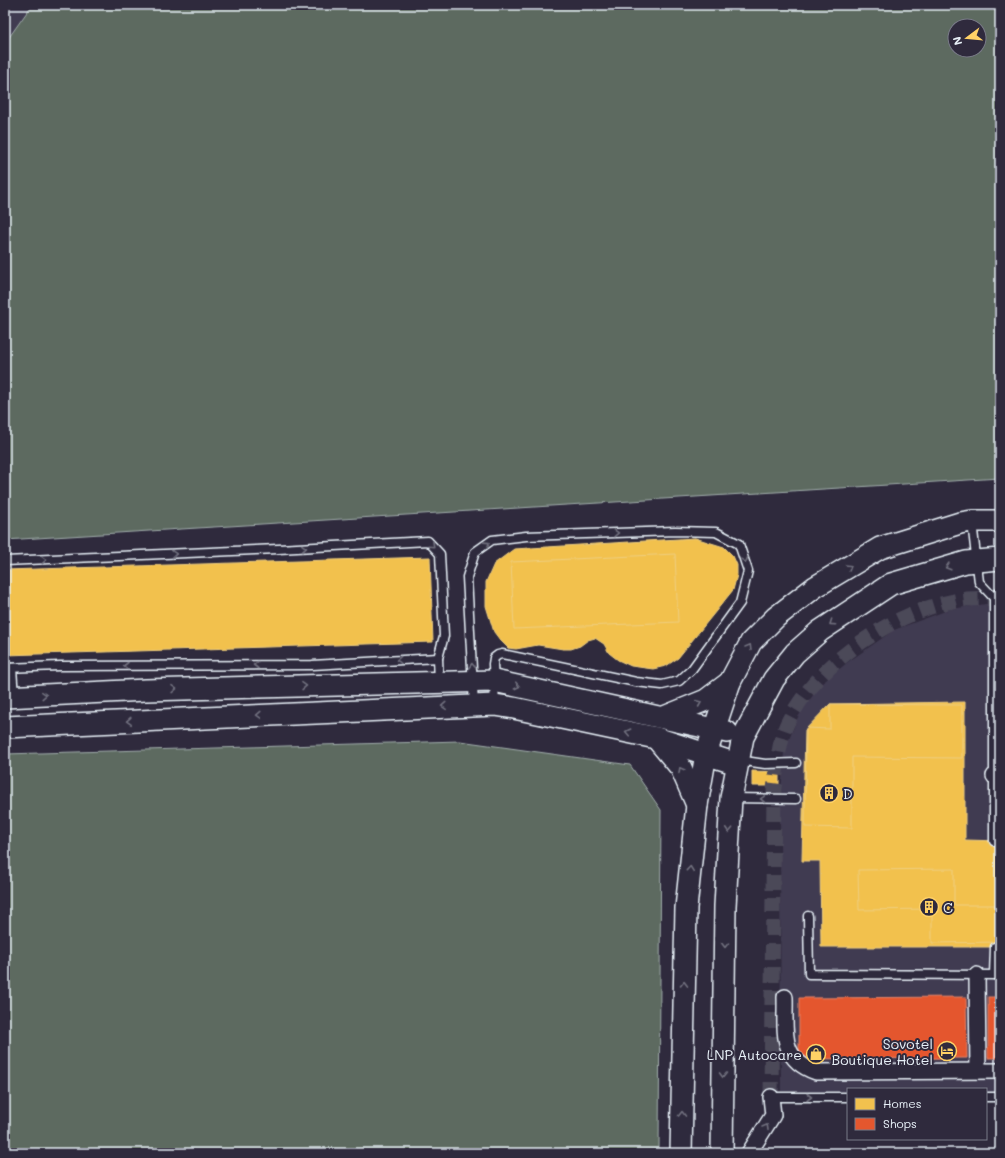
<svg xmlns="http://www.w3.org/2000/svg" width="1005" height="1158" font-family="Mali,sans-serif">
  <style>
    .built { fill: #413b51 }
    .green { fill: #5d6b61; stroke: #a2aeac; fill-rule: evenodd }
    .homes { fill: #f2c14e; stroke: #efcf81 }
    .shops { fill: #e4572e; stroke: #e5856b }
    .lines { fill: none; stroke-linecap: round; stroke-linejoin: round }
    .street-tunnel { stroke: #4b4859; stroke-width: 15; stroke-dasharray: 15 8; stroke-linecap: butt }
    .lane-casing { stroke: #e8f1f8; stroke-width: 11 }
    .street-casing { stroke: #e8f1f8; stroke-width: 18 }
    .secondary-casing { stroke: #e8f1f8; stroke-width: 24 }
    .lane { stroke: #2f2a3d; stroke-width: 8 }
    .street { stroke: #2f2a3d; stroke-width: 15 }
    .secondary { stroke: #2f2a3d; stroke-width: 21 }
    .oneway { stroke: #70707e }
    .labels { text-anchor: middle; dominant-baseline: central; stroke-width: 4; stroke-linejoin: round; paint-order: stroke }
    .poi-label { font-size: 14px; fill: #e8f1f8; stroke: #2f2a3d; text-anchor: start }
  </style>
  <rect width="100%" height="100%" fill="#2f2a3d"/>
  <filter id="ink" filterUnits="userSpaceOnUse"><feTurbulence type="fractalNoise" baseFrequency=".025" numOctaves="2"/><feDisplacementMap in="SourceGraphic" scale="8" xChannelSelector="R" yChannelSelector="G"/><feConvolveMatrix kernelMatrix="1 2 1 2 8 2 1 2 1" color-interpolation-filters="sRGB"/></filter>
  <g filter="url(#ink)">
    <g class="built">
      <path d="M 5,5 L 32,5 L 5,43 Z"/>
      <path d="M 1000,602 L 1000,1092 L 986,1092 L 986,1089 L 848,1089 L 848,1091 L 781,1091 L 780,807 L 784,752 L 798,717 L 820,685 L 848,662 L 894,630 L 951,609 Z"/>
    </g>
    <g class="green">
      <path d="M 32,5 L 1000,5 L 1000,478 L 5,540 L 5,43 ZM 955,26 L 979,26 L 979,50 L 955,50 Z"/>
      <path d="M 460,741 L 630,765 L 661,810 L 659,1149 L 629,1153 L 5,1153 L 5,754 Z"/>
    </g>
    <g class="homes">
      <path d="M 695,538 L 724,547 L 733,556 L 737,565 L 737,575 L 733,590 L 678,658 L 666,666 L 653,669 L 631,666 L 618,660 L 609,653 L 604,644 L 595,638 L 588,640 L 580,646 L 571,649 L 563,649 L 538,645 L 516,649 L 508,648 L 500,640 L 494,632 L 486,606 L 486,582 L 494,564 L 514,549 Z"/>
      <path d="M 675,554 L 678,622 L 514,629 L 511,562 Z"/>
      <path d="M 430,557 L 433,642 L 5,655 L 5,570 Z"/>
      <path d="M 965,702 L 965,840 L 1000,841 L 1000,947 L 821,947 L 820,861 L 802,861 L 805,730 L 830,704 Z"/>
      <path d="M 830,704 L 962,705 L 962,758 L 852,757 L 852,828 L 805,827 L 806,728 L 830,729 Z"/>
      <path d="M 752,771 L 779,772 L 779,786 L 752,786 Z"/>
      <path d="M 954,869 L 954,905 L 1000,905 L 1000,942 L 932,943 L 932,909 L 859,910 L 858,870 Z"/>
    </g>
    <g class="shops">
      <path d="M 966,997 L 967,1058 L 799,1059 L 799,998 Z"/>
      <rect x="988" y="997" width="12" height="61"/>
    </g>
    <g class="lines">
      <path class="street-tunnel" d="M 771,1097 L 774,789 C 777,768 778,744 787,724 C 815,665 891,613 954,601 C 967,598 981,599 994,598"/>
      <defs>
        <g id="lane">
          <path d="M 972,522 L 979,582 L 994,598 L 994,841"/>
          <path d="M 5,561 L 278,549 L 428,541 L 440,554 L 444,636 L 438,658 L 439,683"/>
          <path d="M 994,598 L 1000,591"/>
          <path d="M 5,668 L 60,666 L 312,665 L 438,658"/>
          <path d="M 12,668 L 14,697"/>
          <path d="M 474,705 L 467,577 L 475,552 L 492,540 L 526,536 L 675,531 L 716,532 L 739,544 L 748,571 L 740,603 L 692,669 L 679,681 L 662,685 L 636,682 L 502,654 L 498,655 L 494,658 L 493,664 L 495,705"/>
          <path d="M 738,760 L 765,764 L 796,763"/>
          <path d="M 731,798 L 796,799"/>
          <path d="M 808,916 L 809,974 L 1000,975"/>
          <path d="M 994,975 L 995,947"/>
          <path d="M 771,1097 L 848,1097"/>
          <path d="M 986,1097 L 1000,1097"/>
        </g>
        <g id="street">
          <path d="M 994,776 L 1000,776"/>
          <path d="M 977,975 L 978,1071"/>
          <path d="M 785,997 C 786,1029 778,1059 816,1072 L 1000,1071"/>
          <path d="M 749,1153 L 773,1115 L 771,1097"/>
        </g>
        <g id="secondary">
          <path d="M 5,697 L 146,690 L 494,681 L 727,732"/>
          <path d="M 664,717 L 706,700 L 730,682"/>
          <path d="M 5,727 L 495,705 L 514,708 L 656,738 L 737,764"/>
          <path d="M 656,738 L 681,768 L 697,805"/>
          <path d="M 681,1153 L 686,908 L 697,805 L 706,754 L 730,682 L 751,642 L 776,617 L 815,587 L 880,548 L 960,523 L 972,521 L 1000,521"/>
          <path d="M 722,1153 L 725,906 L 731,798 L 743,737 L 774,679 L 795,653 L 820,631 L 891,584 L 966,562 L 1000,559"/>
        </g>
      </defs>
      <use href="#lane" class="lane-casing"/>
      <use href="#street" class="street-casing"/>
      <use href="#secondary" class="secondary-casing"/>
      <use href="#lane" class="lane"/>
      <use href="#street" class="street"/>
      <use href="#secondary" class="secondary"/>
    </g>
    <defs><path id="oneway-chevron" d="M-2-3.5L2.5 0L-2 3.5" fill="none" stroke-width="1.6" stroke-linecap="round" stroke-linejoin="round"/></defs>
    <g class="oneway">
      <use href="#oneway-chevron" transform="translate(616 533) rotate(-2)"/>
      <use href="#oneway-chevron" transform="translate(487 544) rotate(-33)"/>
      <use href="#oneway-chevron" transform="translate(432 545) rotate(43)"/>
      <use href="#oneway-chevron" transform="translate(304 548) rotate(-3)"/>
      <use href="#oneway-chevron" transform="translate(174 554) rotate(-3)"/>
      <use href="#oneway-chevron" transform="translate(44 560) rotate(-3)"/>
      <use href="#oneway-chevron" transform="translate(745 560) rotate(72)"/>
      <use href="#oneway-chevron" transform="translate(849 567) rotate(-31)"/>
      <use href="#oneway-chevron" transform="translate(948 567) rotate(164)"/>
      <use href="#oneway-chevron" transform="translate(832 623) rotate(146)"/>
      <use href="#oneway-chevron" transform="translate(749 647) rotate(-59)"/>
      <use href="#oneway-chevron" transform="translate(399 660) rotate(177)"/>
      <use href="#oneway-chevron" transform="translate(256 665) rotate(180)"/>
      <use href="#oneway-chevron" transform="translate(126 666) rotate(180)"/>
      <use href="#oneway-chevron" transform="translate(472 666) rotate(-93)"/>
      <use href="#oneway-chevron" transform="translate(304 686) rotate(-1)"/>
      <use href="#oneway-chevron" transform="translate(517 686) rotate(12)"/>
      <use href="#oneway-chevron" transform="translate(174 689) rotate(-1)"/>
      <use href="#oneway-chevron" transform="translate(44 695) rotate(-3)"/>
      <use href="#oneway-chevron" transform="translate(699 703) rotate(-23)"/>
      <use href="#oneway-chevron" transform="translate(444 706) rotate(177)"/>
      <use href="#oneway-chevron" transform="translate(259 715) rotate(177)"/>
      <use href="#oneway-chevron" transform="translate(129 721) rotate(177)"/>
      <use href="#oneway-chevron" transform="translate(628 732) rotate(-168)"/>
      <use href="#oneway-chevron" transform="translate(681 770) rotate(-119)"/>
      <use href="#oneway-chevron" transform="translate(763 799) rotate(-179)"/>
      <use href="#oneway-chevron" transform="translate(729 830) rotate(93)"/>
      <use href="#oneway-chevron" transform="translate(690 869) rotate(-84)"/>
      <use href="#oneway-chevron" transform="translate(725 945) rotate(91)"/>
      <use href="#oneway-chevron" transform="translate(684 984) rotate(-89)"/>
      <use href="#oneway-chevron" transform="translate(723 1075) rotate(91)"/>
      <use href="#oneway-chevron" transform="translate(809 1097)"/>
      <use href="#oneway-chevron" transform="translate(682 1114) rotate(-89)"/>
      <use href="#oneway-chevron" transform="translate(766 1127) rotate(-60)"/>
    </g>
  </g>
  <defs>
    <symbol id="building-ring" viewBox="-11 -11 22 22"><circle r="9.5" fill="#2f2a3d" stroke="#ffd166" stroke-width="1.5"/><path d="M-4-6H4V6H1V3H-1V6H-4ZM-2.5-4.3h1.7v1.8h-1.7ZM.8-4.3h1.7v1.8H.8ZM-2.5-1h1.7V.8h-1.7ZM.8-1h1.7V.8H.8Z" fill="#ffd166"/></symbol>
    <symbol id="hotel-ring" viewBox="-11 -11 22 22"><circle r="9.5" fill="#2f2a3d" stroke="#ffd166" stroke-width="1.5"/><path d="M-6-4.5h1.5V1H6V5H4.5V3h-9V5H-6ZM-4 0a1.8 1.8 0 1 1 3.6 0ZM.5 0V-2.5h3Q6-2.5 6 0Z" fill="#ffd166"/></symbol>
    <symbol id="shop-ring" viewBox="-11 -11 22 22"><circle r="9.5" fill="#2f2a3d" stroke="#ffd166" stroke-width="1.5"/><path d="M-5-2.5h2.3a2.7 3.5 0 0 1 5.4 0H5L5.5 6h-11ZM-1.5-2.5h3a1.5 2.3 0 0 0-3 0Z" fill="#ffd166"/></symbol>
  </defs>
  <g fill-rule="evenodd">
    <use href="#building-ring" x="818" y="782" width="22" height="22"/>
    <use href="#building-ring" x="918" y="896" width="22" height="22"/>
    <use href="#hotel-ring" x="936" y="1040" width="22" height="22"/>
    <use href="#shop-ring" x="805" y="1043" width="22" height="22"/>
  </g>
  <g class="labels">
    <g class="poi-label">
      <text x="843" y="793">D</text>
      <text x="943" y="907">C</text>
      <text x="933" y="1043" text-anchor="end">Sovotel<tspan x="933" dy="16">Boutique Hotel</tspan></text>
      <text x="802" y="1054" text-anchor="end">LNP Autocare</text>
    </g>
  </g>
  <rect width="1005" height="1158" fill="none" stroke="#2f2a3d" stroke-width="20"/>
  <rect x="10" y="10" width="985" height="1138" fill="none" stroke="#e8f1f8" stroke-width="1.5" filter="url(#ink)"/>
  <rect x="847" y="1088" width="140" height="52" fill="#2f2a3d" stroke="#797a88"/>
  <rect x="855" y="1098" width="20" height="12" fill="#f2c14e" stroke="#797a88"/>
  <text x="883" y="1108" font-size="12" fill="#e8f1f8">Homes</text>
  <rect x="855" y="1118" width="20" height="12" fill="#e4572e" stroke="#797a88"/>
  <text x="883" y="1128" font-size="12" fill="#e8f1f8">Shops</text>
  <g transform="translate(967 38) rotate(254)"><circle r="19" fill="#2f2a3d" stroke="#797a88"/>
  <path d="M0-3L7 15L0 10L-7 15Z" fill="#ffd166"/>
  <text y="-6" font-size="11" font-weight="bold" text-anchor="middle" fill="#e8f1f8">N</text>
  </g>
</svg>
